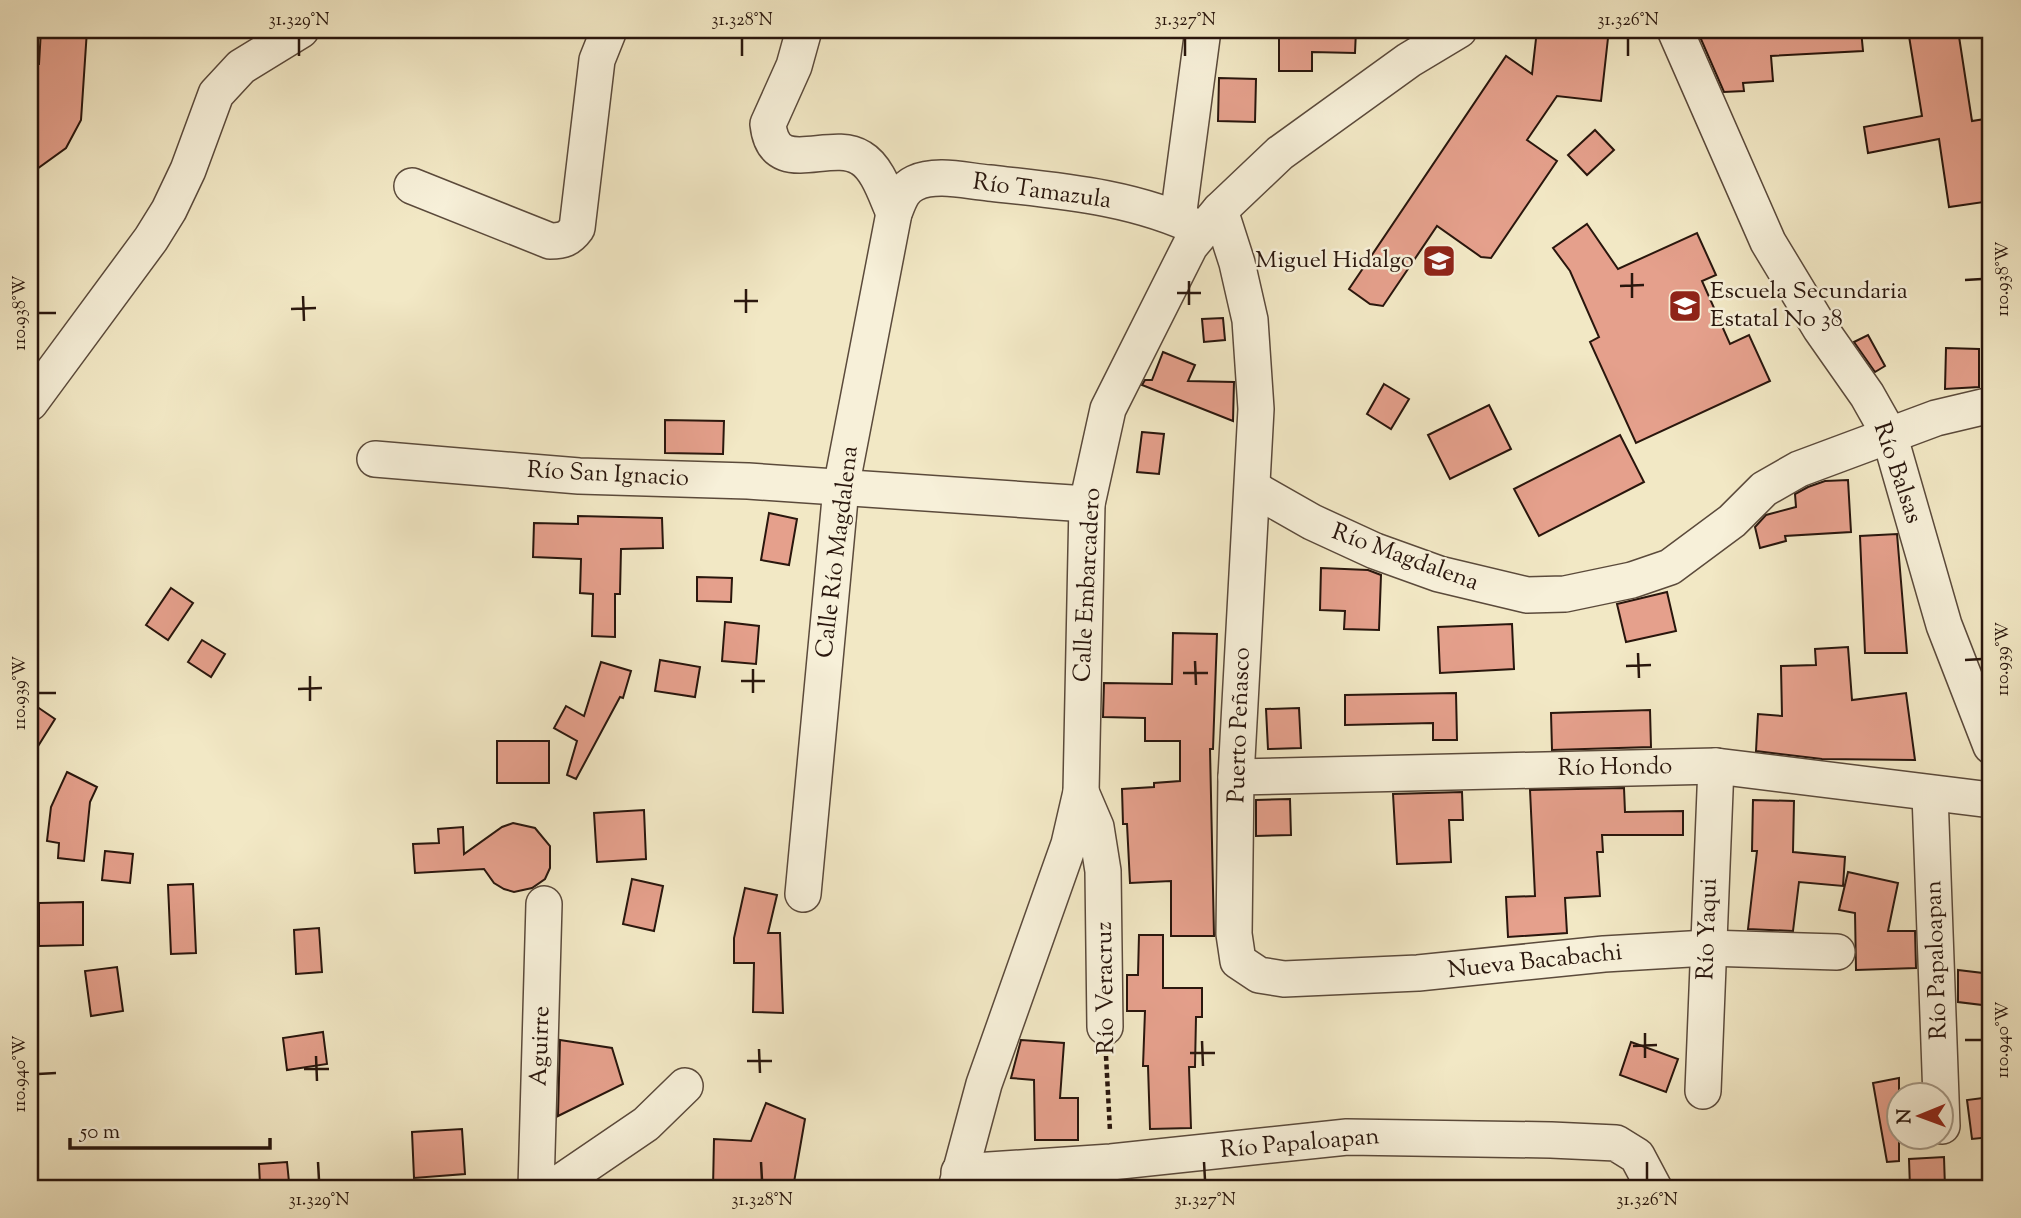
<svg xmlns="http://www.w3.org/2000/svg" width="2021" height="1218" font-family="'Sorts Mill Goudy',serif">
  <style>
    .building { fill: #e5a08c; stroke: #29160d; stroke-width: 2 }
    .lines { fill: none; stroke-linecap: round; stroke-linejoin: round }
    .minor-casing { stroke: #5b4a3b; stroke-width: 38 }
    .path { stroke: #29160d; stroke-width: 4.5; stroke-dasharray: 5 3.5; stroke-linecap: butt }
    .minor { stroke: #f7f0d9; stroke-width: 35 }
    .ticks { fill: none; stroke: #29160d; stroke-width: 2.5 }
    .labels { text-anchor: middle; dominant-baseline: central; stroke-width: 5; stroke-linejoin: round; paint-order: stroke }
    .street-label { font-size: 24px; fill: #29160d; stroke: #f7f0d9 }
    .poi-label { font-size: 24px; fill: #29160d; stroke: #f7f0d9; text-anchor: end }
    .neatline { fill: none; stroke: #29160d; stroke-width: 2.5 }
    .ticks-label { font-size: 18px; text-anchor: middle; fill: #29160d }
  </style>
  <rect width="100%" height="100%" fill="#f2e8c5"/>
  <filter id="stains"><feTurbulence type="fractalNoise" baseFrequency=".00286" numOctaves="4"/><feColorMatrix values="0 0 0 0 .2 0 0 0 0 .09 0 0 0 0 .02 0 0 0 .5 -.17"/></filter>
  <radialGradient id="worn" r=".72"><stop offset=".6" stop-color="#630" stop-opacity="0"/><stop offset="1" stop-color="#630" stop-opacity=".3"/></radialGradient>
  <g class="building">
    <path d="M 41,30 L 87,30 L 81,120 L 66,148 L 30,174 L 30,64 L 39,64 Z"/>
    <path d="M 1279,30 L 1356,30 L 1355,53 L 1312,52 L 1312,71 L 1279,71 Z"/>
    <path d="M 1537,30 L 1576,30 L 1584,36 L 1608,38 L 1601,101 L 1557,96 L 1527,140 L 1557,161 L 1491,258 L 1481,257 L 1437,226 L 1383,306 L 1370,304 L 1349,289 L 1506,56 L 1532,74 Z"/>
    <path d="M 1697,30 L 1861,30 L 1863,51 L 1771,56 L 1773,81 L 1743,83 L 1744,91 L 1724,92 Z"/>
    <path d="M 1908,30 L 1958,30 L 1972,121 L 1991,118 L 1991,201 L 1949,207 L 1939,139 L 1868,153 L 1864,127 L 1922,116 Z"/>
    <path d="M 1219,78 L 1256,79 L 1255,122 L 1218,121 Z"/>
    <path d="M 1595,130 L 1614,150 L 1587,175 L 1568,155 Z"/>
    <path d="M 1587,224 L 1618,269 L 1697,233 L 1716,275 L 1702,281 L 1730,344 L 1749,335 L 1770,381 L 1636,443 L 1590,342 L 1599,337 L 1570,271 L 1553,248 Z"/>
    <path d="M 1223,318 L 1225,340 L 1204,342 L 1202,319 Z"/>
    <path d="M 1868,335 L 1885,366 L 1875,372 L 1854,342 Z"/>
    <path d="M 1946,348 L 1979,349 L 1979,387 L 1945,389 Z"/>
    <path d="M 1163,352 L 1195,365 L 1188,381 L 1234,382 L 1233,421 L 1142,385 L 1145,380 L 1152,380 Z"/>
    <path d="M 1384,384 L 1409,399 L 1391,429 L 1367,414 Z"/>
    <path d="M 1489,405 L 1511,449 L 1450,479 L 1428,435 Z"/>
    <path d="M 665,420 L 724,421 L 723,454 L 665,453 Z"/>
    <path d="M 1142,432 L 1164,434 L 1159,474 L 1137,472 Z"/>
    <path d="M 1620,435 L 1644,482 L 1539,536 L 1514,489 Z"/>
    <path d="M 1848,480 L 1851,532 L 1785,536 L 1786,541 L 1760,548 L 1755,527 L 1766,515 L 1796,507 L 1795,494 L 1808,487 L 1825,481 Z"/>
    <path d="M 769,513 L 797,519 L 789,565 L 761,560 Z"/>
    <path d="M 578,516 L 662,518 L 663,548 L 621,549 L 620,594 L 615,594 L 615,637 L 592,636 L 593,594 L 580,593 L 581,559 L 533,557 L 534,523 L 578,524 Z"/>
    <path d="M 1897,534 L 1907,653 L 1865,653 L 1860,536 Z"/>
    <path d="M 1321,568 L 1368,570 L 1381,575 L 1379,630 L 1344,629 L 1345,611 L 1320,610 Z"/>
    <path d="M 697,577 L 732,578 L 731,602 L 697,601 Z"/>
    <path d="M 171,588 L 193,603 L 168,640 L 146,625 Z"/>
    <path d="M 1667,592 L 1676,631 L 1626,642 L 1617,604 Z"/>
    <path d="M 725,622 L 759,626 L 756,664 L 722,661 Z"/>
    <path d="M 1512,624 L 1514,669 L 1440,673 L 1438,627 Z"/>
    <path d="M 1173,633 L 1217,634 L 1213,749 L 1210,749 L 1214,936 L 1171,936 L 1171,881 L 1130,883 L 1127,824 L 1123,824 L 1122,789 L 1154,787 L 1154,783 L 1180,781 L 1180,741 L 1145,741 L 1145,718 L 1103,717 L 1104,683 L 1172,684 Z"/>
    <path d="M 202,640 L 225,654 L 211,677 L 188,662 Z"/>
    <path d="M 1848,647 L 1852,700 L 1906,693 L 1915,760 L 1822,759 L 1756,751 L 1758,714 L 1782,716 L 1781,666 L 1816,665 L 1815,649 Z"/>
    <path d="M 660,660 L 700,667 L 695,697 L 655,691 Z"/>
    <path d="M 601,662 L 631,671 L 623,698 L 620,697 L 576,779 L 567,775 L 577,741 L 554,728 L 566,706 L 584,716 Z"/>
    <path d="M 1456,693 L 1457,740 L 1433,740 L 1433,723 L 1345,725 L 1345,695 Z"/>
    <path d="M 30,702 L 55,719 L 30,759 Z"/>
    <path d="M 1299,708 L 1301,748 L 1268,749 L 1266,709 Z"/>
    <path d="M 1650,710 L 1651,747 L 1552,750 L 1551,713 Z"/>
    <rect x="497" y="741" width="52" height="42"/>
    <path d="M 67,772 L 97,787 L 90,802 L 84,861 L 58,858 L 59,843 L 47,841 L 51,807 Z"/>
    <path d="M 1624,788 L 1625,812 L 1683,811 L 1683,835 L 1602,835 L 1603,852 L 1597,852 L 1600,896 L 1565,898 L 1567,933 L 1508,937 L 1506,897 L 1535,896 L 1530,790 Z"/>
    <path d="M 1462,792 L 1463,820 L 1449,820 L 1451,862 L 1397,864 L 1393,794 Z"/>
    <path d="M 1290,799 L 1291,835 L 1256,836 L 1256,800 Z"/>
    <path d="M 1753,800 L 1794,801 L 1793,852 L 1845,857 L 1843,886 L 1799,882 L 1793,931 L 1748,929 L 1757,851 L 1752,851 Z"/>
    <path d="M 644,810 L 646,859 L 597,862 L 594,813 Z"/>
    <path d="M 513,823 L 535,828 L 550,846 L 550,868 L 545,879 L 532,888 L 514,892 L 504,889 L 494,883 L 484,869 L 415,873 L 413,844 L 439,843 L 438,829 L 463,827 L 464,854 L 502,827 Z"/>
    <path d="M 105,851 L 133,854 L 130,883 L 102,880 Z"/>
    <path d="M 1848,872 L 1898,883 L 1888,931 L 1915,931 L 1916,968 L 1856,970 L 1855,913 L 1839,910 Z"/>
    <path d="M 632,879 L 663,886 L 654,931 L 623,924 Z"/>
    <path d="M 193,884 L 196,953 L 171,954 L 168,885 Z"/>
    <path d="M 745,888 L 777,895 L 768,933 L 780,933 L 783,1013 L 753,1012 L 754,963 L 734,963 L 734,938 Z"/>
    <path d="M 83,902 L 83,945 L 39,946 L 39,903 Z"/>
    <path d="M 319,928 L 322,972 L 296,974 L 294,930 Z"/>
    <path d="M 1139,935 L 1163,935 L 1163,988 L 1202,988 L 1202,1017 L 1196,1017 L 1195,1067 L 1189,1067 L 1191,1128 L 1150,1129 L 1148,1066 L 1143,1066 L 1145,1011 L 1127,1011 L 1127,975 L 1138,975 Z"/>
    <path d="M 117,967 L 123,1011 L 91,1016 L 85,971 Z"/>
    <path d="M 1958,970 L 1991,974 L 1991,1006 L 1958,1002 Z"/>
    <path d="M 323,1032 L 327,1064 L 287,1070 L 283,1038 Z"/>
    <path d="M 560,1040 L 612,1048 L 623,1084 L 558,1116 Z"/>
    <path d="M 1021,1040 L 1064,1043 L 1060,1098 L 1078,1098 L 1078,1140 L 1035,1140 L 1034,1080 L 1011,1078 Z"/>
    <path d="M 1631,1042 L 1678,1059 L 1666,1092 L 1620,1075 Z"/>
    <path d="M 1899,1078 L 1899,1161 L 1887,1162 L 1873,1083 Z"/>
    <path d="M 1991,1097 L 1991,1137 L 1972,1139 L 1967,1100 Z"/>
    <path d="M 766,1103 L 805,1119 L 793,1188 L 713,1188 L 714,1139 L 751,1141 Z"/>
    <path d="M 462,1129 L 465,1174 L 414,1178 L 412,1132 Z"/>
    <path d="M 1944,1157 L 1945,1188 L 1910,1188 L 1909,1159 Z"/>
    <path d="M 287,1162 L 289,1182 L 260,1184 L 259,1164 Z"/>
  </g>
  <g class="lines">
    <defs>
      <g id="minor">
        <path d="M 804,30 L 794,66 L 768,124 C 774,181 830,138 861,158 C 878,168 886,196 894,213"/>
        <path d="M 1675,30 L 1768,242 L 1820,328 L 1867,395 L 1889,434 L 1944,625 L 1991,746"/>
        <path d="M 412,186 L 550,241 C 563,241 569,239 577,228 L 597,60 L 609,30"/>
        <path d="M 1220,210 L 1237,263 L 1250,320 L 1256,409 L 1236,777 L 1234,934 L 1238,961 L 1259,975 L 1284,979 L 1418,973 L 1604,954 L 1707,948 L 1837,952"/>
        <path d="M 1178,218 L 1203,30"/>
        <path d="M 30,403 L 151,239 L 169,210 L 188,170 L 216,94 L 241,67 L 301,30"/>
        <path d="M 375,459 L 579,476 L 748,481 L 1087,504"/>
        <path d="M 1254,489 L 1312,522 L 1375,551 L 1439,574 L 1527,595 L 1565,594 L 1632,580 L 1670,567 L 1732,521 L 1764,489 L 1799,469 L 1936,418 L 1991,405"/>
        <path d="M 1236,777 L 1716,766 L 1991,800"/>
        <path d="M 1081,792 L 1096,827 L 1103,871 L 1105,1027"/>
        <path d="M 1930,794 L 1942,1126"/>
        <path d="M 803,894 L 841,488 L 894,213 C 899,201 902,189 915,183 C 936,173 966,181 989,183 C 1061,191 1136,197 1202,230"/>
        <path d="M 1703,1091 L 1716,766"/>
        <path d="M 959,1172 L 1111,1162 L 1347,1137 L 1551,1140 L 1616,1143 L 1637,1156 L 1654,1188"/>
        <path d="M 536,1188 L 544,904"/>
        <path d="M 552,1188 L 646,1124 L 685,1086"/>
        <path d="M 956,1188 L 984,1084 L 1069,844 L 1081,792 L 1087,504 L 1108,409 L 1190,246 L 1220,210 L 1280,153 L 1409,60 L 1459,30"/>
      </g>
    </defs>
    <use href="#minor" class="minor-casing"/>
    <path class="path" d="M 1106,1056 L 1110,1131"/>
    <use href="#minor" class="minor"/>
  </g>
  <path class="ticks" d="M 299,38 L 299,56M 742,38 L 742,56M 1185,38 L 1185,56M 1628,38 L 1628,56M 1632,273 L 1632,298M 1965,280 L 1982,279M 1189,281 L 1189,305M 1620,286 L 1644,285M 746,289 L 746,313M 1177,293 L 1201,293M 303,296 L 304,321M 734,301 L 758,301M 291,309 L 316,308M 38,313 L 56,313M 1638,653 L 1639,678M 1965,660 L 1982,659M 1195,661 L 1196,685M 1626,666 L 1651,665M 753,669 L 753,693M 1183,673 L 1208,673M 310,676 L 310,701M 741,681 L 765,681M 298,689 L 322,688M 38,693 L 56,693M 1645,1033 L 1645,1058M 1965,1040 L 1982,1040M 1202,1041 L 1203,1066M 1633,1046 L 1657,1045M 759,1049 L 760,1073M 1190,1053 L 1215,1053M 316,1056 L 317,1081M 747,1061 L 772,1061M 304,1069 L 329,1069M 38,1074 L 56,1073M 318,1162 L 319,1180M 761,1162 L 762,1180M 1204,1162 L 1205,1180M 1647,1162 L 1647,1180"/>
  <defs>
    <symbol id="school-square" viewBox="-11 -11 22 22"><rect x="-9" y="-9" width="18" height="18" rx="4" fill="#8f2418" stroke="#f7f0d9"/><path d="M0-5L7-2L0 1L-7-2ZM-4 1L0 2.5L4 1V4Q0 6-4 4Z" fill="#fff"/></symbol>
  </defs>
  <g fill-rule="evenodd">
    <use href="#school-square" x="1420" y="242" width="38" height="38"/>
    <use href="#school-square" x="1666" y="287" width="38" height="38"/>
  </g>
  <g class="labels">
    <g class="street-label">
      <text transform="translate(1042 192) rotate(8)">Río Tamazula</text>
      <text transform="translate(1897 473) rotate(71)">Río Balsas</text>
      <text transform="translate(608 475) rotate(3)">Río San Ignacio</text>
      <text transform="translate(838 552) rotate(-83)">Calle Río Magdalena</text>
      <text transform="translate(1405 558) rotate(20)">Río Magdalena</text>
      <text transform="translate(1088 585) rotate(-87)">Calle Embarcadero</text>
      <text transform="translate(1240 725) rotate(-88)">Puerto Peñasco</text>
      <text transform="translate(1615 768) rotate(-1)">Río Hondo</text>
      <text transform="translate(1708 929) rotate(-88)">Río Yaqui</text>
      <text transform="translate(1937 960) rotate(-92)">Río Papaloapan</text>
      <text transform="translate(1535 962) rotate(-6)">Nueva Bacabachi</text>
      <text transform="translate(1106 988) rotate(-91)">Río Veracruz</text>
      <text transform="translate(541 1046) rotate(-88)">Aguirre</text>
      <text transform="translate(1300 1144) rotate(-5)">Río Papaloapan</text>
    </g>
    <g class="poi-label">
      <text x="1414" y="261">Miguel Hidalgo</text>
      <text x="1710" y="292" text-anchor="start">Escuela Secundaria<tspan x="1710" dy="28">Estatal No 38</tspan></text>
    </g>
  </g>
  <rect width="2021" height="1218" fill="none" stroke="#f2e8c5" stroke-width="77"/>
  <g transform="translate(1920 1116) rotate(269)"><circle r="33" fill="#f7f0d9" stroke="#a59987" stroke-width="2"/>
  <path d="M0-5L12 26L0 18L-12 26Z" fill="#8f2418"/>
  <text y="-10" font-size="19" font-weight="bold" text-anchor="middle" fill="#29160d">N</text>
  </g>
  <path d="M70 1138v10h200v-10" fill="none" stroke="#29160d" stroke-width="3.5"/>
  <text x="80" y="1138" font-size="21" fill="#29160d" stroke="#f7f0d9" stroke-width="5" paint-order="stroke">50 m</text>
  <rect x="38" y="38" width="1944" height="1142" class="neatline"/>
  <g class="ticks-label">
    <text x="299" y="25">31.329°N</text>
    <text x="742" y="25">31.328°N</text>
    <text x="1185" y="25">31.327°N</text>
    <text x="1628" y="25">31.326°N</text>
    <text transform="translate(2002 279) rotate(-90)" y="6">110.938°W</text>
    <text transform="translate(19 313) rotate(-90)" y="6">110.938°W</text>
    <text transform="translate(2002 659) rotate(-90)" y="6">110.939°W</text>
    <text transform="translate(19 693) rotate(-90)" y="6">110.939°W</text>
    <text transform="translate(2002 1040) rotate(-90)" y="6">110.940°W</text>
    <text transform="translate(19 1074) rotate(-90)" y="6">110.940°W</text>
    <text x="319" y="1205">31.329°N</text>
    <text x="762" y="1205">31.328°N</text>
    <text x="1205" y="1205">31.327°N</text>
    <text x="1647" y="1205">31.326°N</text>
  </g>
  <rect width="100%" height="100%" filter="url(#stains)"/>
  <rect width="100%" height="100%" fill="url(#worn)"/>
</svg>
